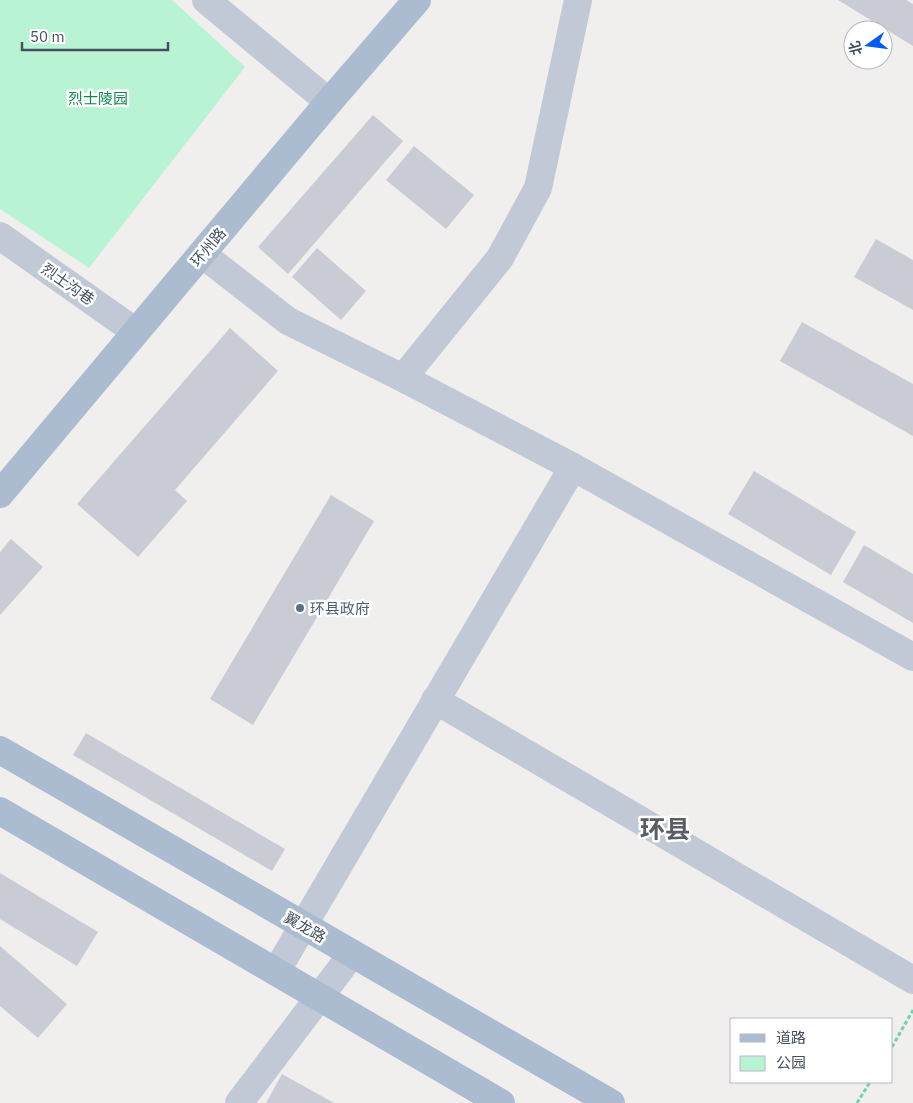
<svg xmlns="http://www.w3.org/2000/svg" width="913" height="1103" font-family="'IBM Plex Sans','Noto Sans SC',sans-serif">
  <style>
    .green { fill: #b8f3d4 }
    .building { fill: #caccd5 }
    .lines { fill: none; stroke-linecap: round; stroke-linejoin: round }
    .path { stroke: #6dd4aa; stroke-width: 3; stroke-dasharray: 4 2.5; stroke-linecap: butt }
    .minor { stroke: #c0c9d5; stroke-width: 28 }
    .major { stroke: #abbbd0; stroke-width: 28 }
    .service-dot { fill: #5c6f8a; stroke: #fff; stroke-width: 2 }
    .labels { text-anchor: middle; dominant-baseline: central; stroke-width: 5; stroke-linejoin: round; paint-order: stroke }
    .park-label { font-size: 15px; fill: #0e8654; stroke: #fff }
    .street-label { font-size: 15px; fill: #45505e; stroke: #fff }
    .service-label { font-size: 15px; fill: #4e5e75; stroke: #fff; text-anchor: start }
    .town-label { font-size: 25px; font-weight: bold; fill: #5a5e64; stroke: #fff }
  </style>
  <rect width="100%" height="100%" fill="#f1eeee"/>
  <path class="green" d="M 0,0 L 172,0 L 245,67 L 89,268 L 0,209 Z"/>
  <g class="building">
    <path d="M 838,0 L 906,0 L 913,4 L 913,46 Z"/>
    <path d="M 373,115 L 403,141 L 288,274 L 258,247 Z"/>
    <path d="M 414,146 L 474,195 L 446,229 L 386,180 Z"/>
    <path d="M 876,239 L 913,260 L 913,310 L 854,277 Z"/>
    <path d="M 317,248 L 366,291 L 341,320 L 292,277 Z"/>
    <path d="M 802,322 L 913,384 L 913,436 L 780,361 Z"/>
    <path d="M 230,328 L 278,371 L 175,490 L 187,501 L 138,557 L 77,504 Z"/>
    <path d="M 754,471 L 856,532 L 831,575 L 728,514 Z"/>
    <path d="M 331,495 L 374,521 L 253,725 L 210,699 Z"/>
    <path d="M 11,539 L 43,567 L 0,615 L 0,552 Z"/>
    <path d="M 864,545 L 913,574 L 913,623 L 843,582 Z"/>
    <path d="M 86,733 L 285,849 L 272,871 L 73,755 Z"/>
    <path d="M 0,873 L 98,932 L 77,966 L 0,919 Z"/>
    <path d="M 0,946 L 67,1004 L 38,1038 L 0,1006 Z"/>
    <path d="M 282,1074 L 334,1103 L 266,1103 Z"/>
  </g>
  <g class="lines">
    <g class="path">
      <path d="M 892,1047 L 913,1010"/>
      <path d="M 857,1103 L 870,1082"/>
    </g>
    <g class="minor">
      <path d="M 206,0 L 329,102"/>
      <path d="M 0,236 L 136,332"/>
      <path d="M 202,254 L 288,321 L 403,378 L 573,467 L 913,657"/>
      <path d="M 403,378 L 500,258 L 538,188 L 578,0"/>
      <path d="M 435,700 L 913,980"/>
      <path d="M 276,972 L 573,467"/>
      <path d="M 239,1103 L 352,954"/>
    </g>
    <g class="major">
      <path d="M 0,494 L 329,102 L 417,0"/>
      <path d="M 0,750 L 611,1103"/>
      <path d="M 0,811 L 501,1103"/>
    </g>
  </g>
  <circle class="service-dot" cx="300" cy="608" r="5"/>
  <g class="labels">
    <g class="park-label">
      <text x="98" y="98">烈士陵园</text>
    </g>
    <g class="street-label">
      <text transform="translate(208 247) rotate(-50)">环州路</text>
      <text transform="translate(68 284) rotate(35)">烈士沟巷</text>
      <text transform="translate(305 927) rotate(30)">翼龙路</text>
    </g>
    <g class="service-label">
      <text x="310" y="608">环县政府</text>
    </g>
    <g class="town-label">
      <text x="665" y="828">环县</text>
    </g>
  </g>
  <rect x="730" y="1018" width="162" height="65" fill="#ffffff" stroke="#b5b9bf"/>
  <rect x="740" y="1034" width="25" height="8" fill="#abbbd0" stroke="#b5b9bf"/>
  <text x="776" y="1043" font-size="15" fill="#45505e">道路</text>
  <rect x="740" y="1056" width="25" height="15" fill="#b8f3d4" stroke="#b5b9bf"/>
  <text x="776" y="1068" font-size="15" fill="#45505e">公园</text>
  <g transform="translate(868 45) rotate(256)"><circle r="24" fill="#ffffff" stroke="#b5b9bf"/>
  <path d="M0-4L9 19L0 12L-9 19Z" fill="#085bf1"/>
  <text y="-8" font-size="14" font-weight="bold" text-anchor="middle" fill="#45505e">北</text>
  </g>
  <path d="M22 42v8h146v-8" fill="none" stroke="#45505e" stroke-width="2.5"/>
  <text x="30" y="42" font-size="15" fill="#45505e" stroke="#ffffff" stroke-width="4" paint-order="stroke">50 m</text>
</svg>
